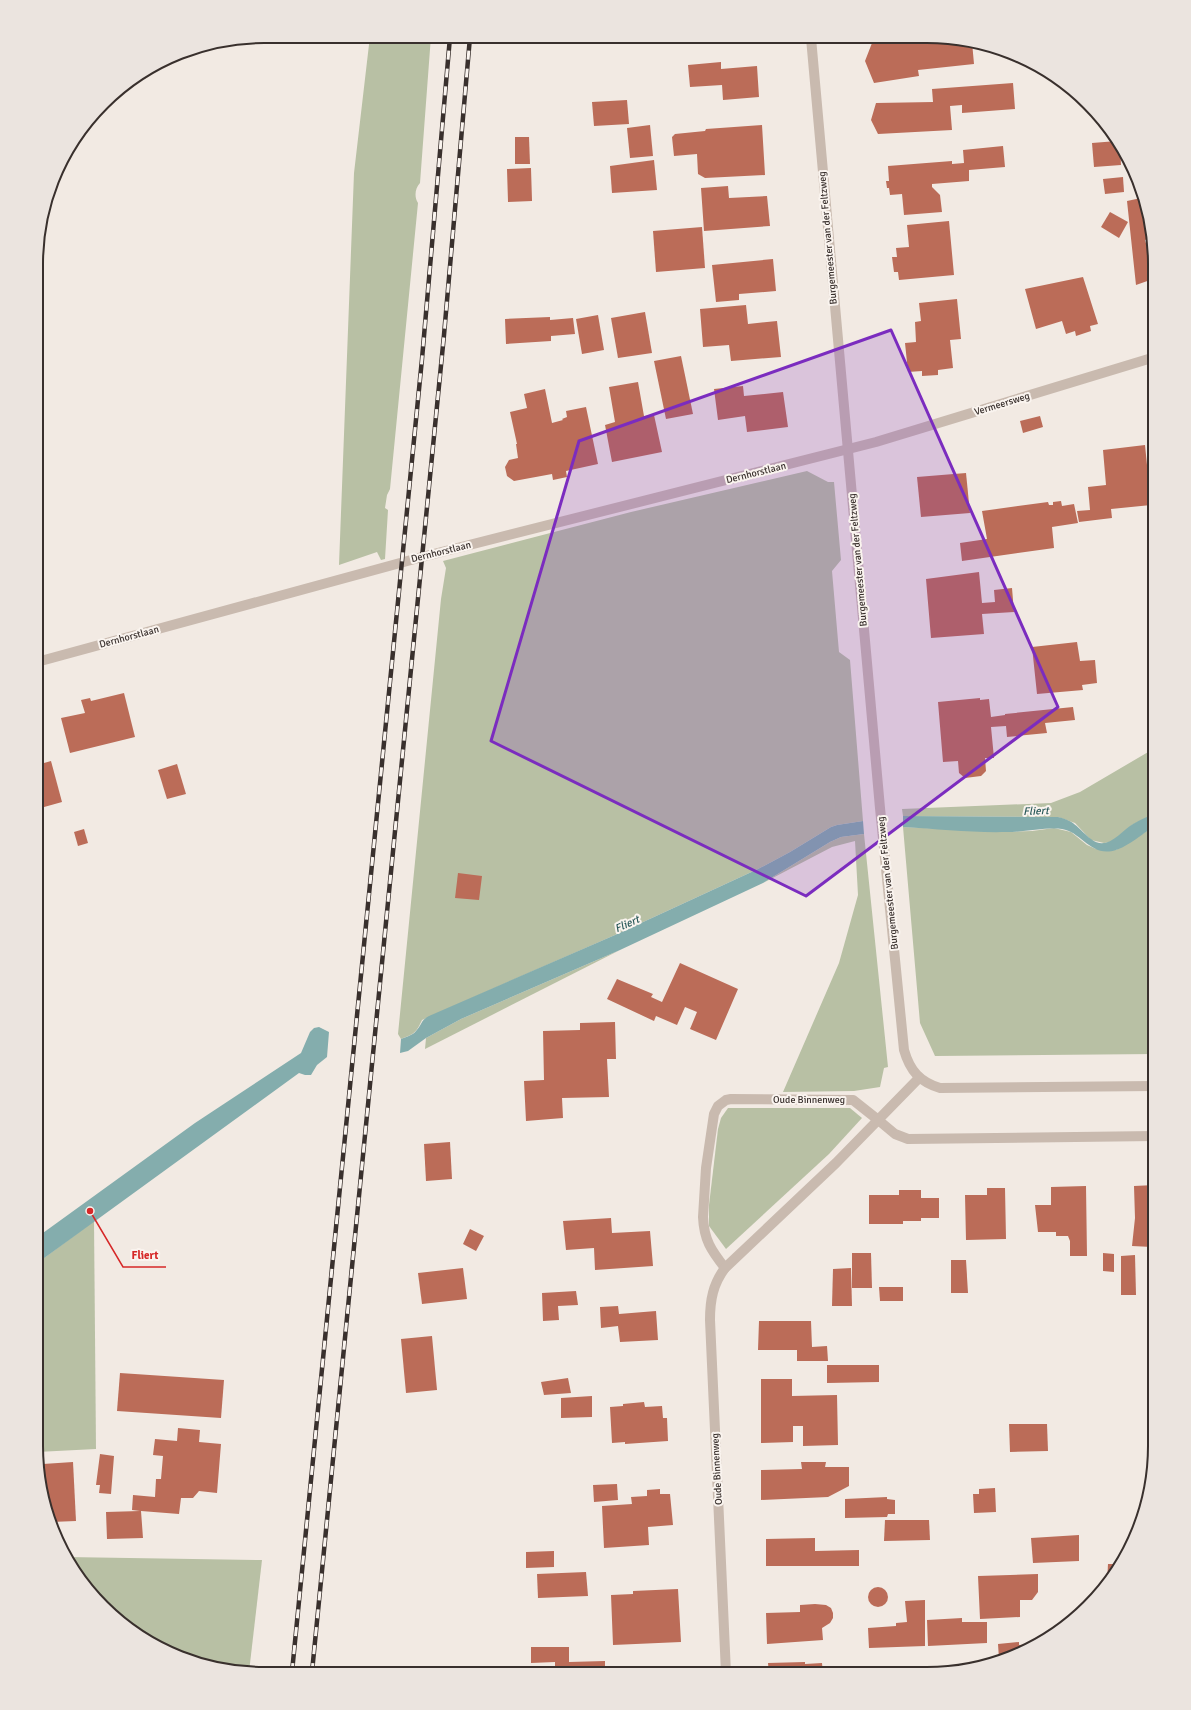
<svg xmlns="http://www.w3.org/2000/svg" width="1191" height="1710" font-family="Signika,sans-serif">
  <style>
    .green { fill: #b8c0a4 }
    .water { fill: #84adad }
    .building { fill: #bb6c58 }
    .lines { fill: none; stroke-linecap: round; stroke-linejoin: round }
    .service { stroke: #c9baaf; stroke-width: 10 }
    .minor { stroke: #c9baaf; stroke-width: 10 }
    .tertiary { stroke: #c9baaf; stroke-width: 10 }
    .rail-casing { stroke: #39302d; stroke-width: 4.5 }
    .rail { stroke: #faf4ef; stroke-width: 3; stroke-dasharray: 9; stroke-linecap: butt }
    .marked { fill: #7b2cbf; fill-opacity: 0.2; stroke: #7b2cbf; stroke-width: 3; stroke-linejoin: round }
    .labels { text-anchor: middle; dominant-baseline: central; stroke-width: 4; stroke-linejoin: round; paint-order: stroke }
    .street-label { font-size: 10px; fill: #39302d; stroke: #faf4ef }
    .water-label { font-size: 11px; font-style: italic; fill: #265657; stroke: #faf4ef }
    .rim { fill: none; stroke: #39302d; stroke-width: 2 }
    .leader { fill: none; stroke: #d62828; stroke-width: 1.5 }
    .callout-dot { fill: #d62828; stroke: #faf4ef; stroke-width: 1.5 }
    .callout-label { font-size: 11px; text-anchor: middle; font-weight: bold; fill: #d62828; stroke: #faf4ef; stroke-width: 4; stroke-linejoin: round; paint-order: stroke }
  </style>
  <rect width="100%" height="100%" fill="#f2eae3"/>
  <g class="green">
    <path d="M 370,36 L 431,36 L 420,183 C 415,188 414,197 418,203 L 390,489 L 387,495 L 385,508 L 388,510 L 385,559 L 381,560 L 377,552 L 339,565 L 354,173 Z"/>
    <path d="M 807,471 L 828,482 L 834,482 L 841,560 L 832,571 L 839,652 L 850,660 L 863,821 L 837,825 L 831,827 L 790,852 L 758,869 L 615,935 L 422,1020 C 416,1033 414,1034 401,1039 L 398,1034 L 441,599 L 446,568 L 443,561 L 631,512 Z"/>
    <path d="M 1155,748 L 1155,813 L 1132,825 L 1112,842 L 1104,843 L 1091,840 L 1075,823 L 1058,817 L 903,816 L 902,809 L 1051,803 L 1080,792 Z"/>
    <path d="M 1155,826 L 1155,1054 L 935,1056 L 920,1023 L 903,827 L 1006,832 L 1032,831 L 1054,828 L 1071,832 L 1087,845 L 1096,849 L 1116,850 Z"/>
    <path d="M 864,834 L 888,1067 L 884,1068 L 880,1087 L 854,1091 L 783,1092 L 839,963 L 858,895 L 855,841 L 832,847 L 763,883 L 830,842 L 841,837 Z"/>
    <path d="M 620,950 L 425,1049 L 426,1038 L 461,1019 Z"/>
    <path d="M 728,1108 L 850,1108 L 862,1118 L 829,1154 L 726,1249 L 709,1226 L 709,1205 L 718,1129 L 721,1118 Z"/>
    <path d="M 94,1221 L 96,1449 L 37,1452 L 36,1264 Z"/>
    <path d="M 66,1557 L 262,1560 L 249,1672 L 234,1672 L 177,1657 L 137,1635 L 92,1596 Z"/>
  </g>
  <g class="water">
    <path d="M 1155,813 L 1155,826 C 1145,832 1127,847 1116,850 C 1091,858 1082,832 1062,829 C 1047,827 1024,832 1007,832 C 973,833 938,829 903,827 L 903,816 L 1058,817 C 1076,821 1078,829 1091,839 C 1107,852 1120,832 1133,824 C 1140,820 1148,816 1155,813 Z"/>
    <path d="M 863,821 L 864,834 L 841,837 L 830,842 L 763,883 L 620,950 L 461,1019 L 426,1038 L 408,1051 L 400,1053 L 401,1039 C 406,1037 413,1035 416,1031 C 422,1025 420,1021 429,1016 L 615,935 L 758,869 L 790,852 L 831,827 L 837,825 Z"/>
    <path d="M 319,1027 L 329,1032 L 327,1057 L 317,1065 L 311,1075 L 305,1075 L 299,1073 L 36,1264 L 36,1238 L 195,1123 L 301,1053 L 310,1032 L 314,1028 Z"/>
  </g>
  <g class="building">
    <path d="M 523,37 L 537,37 L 537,41 L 523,40 Z"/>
    <path d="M 690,37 L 745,37 L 745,38 L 691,43 Z"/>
    <path d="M 964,40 L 972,42 L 974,64 L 918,70 L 919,76 L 874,83 L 865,61 L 872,43 Z"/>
    <path d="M 721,62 L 721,69 L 757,66 L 759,97 L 723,100 L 722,85 L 690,87 L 688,65 Z"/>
    <path d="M 1013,83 L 1015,109 L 962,113 L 962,105 L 950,106 L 952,130 L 878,134 L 871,120 L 876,103 L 933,102 L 932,89 Z"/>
    <path d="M 627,100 L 629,124 L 594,126 L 592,102 Z"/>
    <path d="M 650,125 L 653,156 L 630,158 L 627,128 Z"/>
    <path d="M 762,125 L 765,175 L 705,178 L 698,174 L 697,154 L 674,156 L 672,137 L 675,134 L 705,131 L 706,129 Z"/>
    <path d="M 515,137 L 529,137 L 530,164 L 515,164 Z"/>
    <path d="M 1117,141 L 1120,146 L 1121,165 L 1094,167 L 1092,143 Z"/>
    <path d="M 1003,146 L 1005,167 L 969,170 L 969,181 L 932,184 L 932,187 L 940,195 L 942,212 L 904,215 L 902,194 L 890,195 L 889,188 L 887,188 L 886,181 L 889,181 L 888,166 L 952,161 L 952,164 L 964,163 L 963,150 Z"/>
    <path d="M 654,160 L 657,190 L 612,193 L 610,166 Z"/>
    <path d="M 531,168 L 532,201 L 508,202 L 507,169 Z"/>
    <path d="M 1123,177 L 1124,192 L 1105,194 L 1103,179 Z"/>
    <path d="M 728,186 L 729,198 L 767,196 L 770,226 L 704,231 L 701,188 Z"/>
    <path d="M 1141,198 L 1150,238 L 1145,240 L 1149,254 L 1154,253 L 1155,286 L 1153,279 L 1136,285 L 1127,201 Z"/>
    <path d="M 1110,212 L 1128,222 L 1119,238 L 1101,227 Z"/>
    <path d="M 949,221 L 954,275 L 899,280 L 898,272 L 894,272 L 892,257 L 897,257 L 896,248 L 909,247 L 907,225 Z"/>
    <path d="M 702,227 L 705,268 L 656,272 L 653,231 Z"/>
    <path d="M 773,259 L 776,291 L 739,294 L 739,300 L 716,302 L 712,265 Z"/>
    <path d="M 1083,277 L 1098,324 L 1090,326 L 1091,331 L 1076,336 L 1075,331 L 1066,334 L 1062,321 L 1036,329 L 1025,289 Z"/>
    <path d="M 957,299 L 961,339 L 950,340 L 953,368 L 938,370 L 938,375 L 922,376 L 922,371 L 908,372 L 905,343 L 916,342 L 915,322 L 921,321 L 919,303 Z"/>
    <path d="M 746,305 L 748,324 L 777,321 L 781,357 L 731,361 L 729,345 L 703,347 L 700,309 Z"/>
    <path d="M 645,312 L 652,353 L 618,358 L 611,318 Z"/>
    <path d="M 598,315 L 604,350 L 582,354 L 576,319 Z"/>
    <path d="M 550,317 L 550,320 L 573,318 L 575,334 L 551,336 L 551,341 L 506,344 L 505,319 Z"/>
    <path d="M 681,356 L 693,414 L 666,419 L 654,361 Z"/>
    <path d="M 638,382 L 644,416 L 654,415 L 662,452 L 612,462 L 605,425 L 615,422 L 609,387 Z"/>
    <path d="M 743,386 L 744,396 L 783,392 L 788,427 L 747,432 L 745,416 L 718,420 L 714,389 Z"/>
    <path d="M 545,389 L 552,423 L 563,420 L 562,419 L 567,417 L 566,411 L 586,407 L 598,464 L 566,471 L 567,477 L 553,480 L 552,474 L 514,481 L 507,476 L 505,467 L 509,460 L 518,458 L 516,444 L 517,444 L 510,412 L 527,408 L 524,394 Z"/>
    <path d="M 1155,409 L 1155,428 L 1149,411 Z"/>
    <path d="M 1040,416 L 1043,427 L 1023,433 L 1020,421 Z"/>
    <path d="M 1145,445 L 1151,505 L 1111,509 L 1112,518 L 1079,522 L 1077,511 L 1090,510 L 1088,487 L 1106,485 L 1103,450 Z"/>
    <path d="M 966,473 L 970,513 L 921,517 L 917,477 Z"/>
    <path d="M 1061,501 L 1062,506 L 1074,504 L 1078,523 L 1052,527 L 1054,548 L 962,561 L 960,543 L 987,539 L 982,511 L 1048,502 L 1049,505 L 1053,505 L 1053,502 Z"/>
    <path d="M 1151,534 L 1155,534 L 1155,572 L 1154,572 Z"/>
    <path d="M 979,572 L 982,603 L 995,602 L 994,590 L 1012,588 L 1014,612 L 982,614 L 984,634 L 931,638 L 926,579 Z"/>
    <path d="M 1077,642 L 1080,661 L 1095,660 L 1097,683 L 1082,685 L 1083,690 L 1037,694 L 1032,647 Z"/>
    <path d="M 124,693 L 135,737 L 70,753 L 61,718 L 85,713 L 81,700 L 90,698 L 91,701 Z"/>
    <path d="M 980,698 L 980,700 L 989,699 L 991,717 L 1005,715 L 1005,714 L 1073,707 L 1075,720 L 1045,723 L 1047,733 L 1007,737 L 1006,726 L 991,727 L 994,758 L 985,758 L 986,771 L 981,776 L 965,778 L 959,773 L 958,761 L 943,762 L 938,702 Z"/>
    <path d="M 51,761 L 62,802 L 37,809 L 37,765 Z"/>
    <path d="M 177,764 L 186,794 L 167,799 L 158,770 Z"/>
    <path d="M 84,829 L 88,843 L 78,846 L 74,832 Z"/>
    <path d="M 458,873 L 482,876 L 479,900 L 455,898 Z"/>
    <path d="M 680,963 L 738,989 L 716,1040 L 690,1029 L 697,1012 L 685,1007 L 677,1025 L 656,1016 L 654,1021 L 607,999 L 617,979 L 653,994 L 651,997 L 662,1002 Z"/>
    <path d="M 615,1022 L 616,1059 L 607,1059 L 609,1097 L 562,1098 L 563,1118 L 526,1121 L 524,1081 L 544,1080 L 543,1031 L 580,1030 L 580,1023 Z"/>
    <path d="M 450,1142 L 452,1179 L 426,1181 L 424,1144 Z"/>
    <path d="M 1155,1185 L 1155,1217 L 1152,1217 L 1152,1247 L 1132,1246 L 1135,1218 L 1134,1186 Z"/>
    <path d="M 1086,1186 L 1087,1256 L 1070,1256 L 1070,1241 L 1068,1236 L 1056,1236 L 1056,1232 L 1038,1232 L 1035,1205 L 1051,1205 L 1051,1187 Z"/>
    <path d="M 987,1188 L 1005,1188 L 1006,1239 L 966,1240 L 965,1195 L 987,1195 Z"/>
    <path d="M 899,1190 L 921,1190 L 921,1198 L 939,1198 L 939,1218 L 921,1218 L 921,1221 L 903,1221 L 903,1224 L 869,1224 L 869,1195 L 899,1195 Z"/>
    <path d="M 611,1218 L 612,1233 L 650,1231 L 653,1266 L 595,1270 L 594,1248 L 566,1250 L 563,1221 Z"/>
    <path d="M 470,1229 L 484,1236 L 476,1251 L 463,1244 Z"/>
    <path d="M 852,1253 L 871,1253 L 872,1288 L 852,1288 Z"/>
    <path d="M 1103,1253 L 1114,1254 L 1114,1272 L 1103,1271 Z"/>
    <path d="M 1135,1255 L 1136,1295 L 1121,1295 L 1121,1256 Z"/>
    <path d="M 951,1260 L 966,1260 L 968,1293 L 951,1293 Z"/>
    <path d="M 463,1268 L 467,1299 L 422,1304 L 418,1273 Z"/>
    <path d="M 851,1268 L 852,1306 L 832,1306 L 833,1269 Z"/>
    <path d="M 879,1287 L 903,1287 L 903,1301 L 880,1301 Z"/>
    <path d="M 576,1291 L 578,1305 L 558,1306 L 559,1320 L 543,1321 L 542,1293 Z"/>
    <path d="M 618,1306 L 619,1314 L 656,1311 L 658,1340 L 620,1342 L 618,1326 L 601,1328 L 600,1307 Z"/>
    <path d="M 759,1321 L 811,1321 L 812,1347 L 827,1346 L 828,1361 L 797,1361 L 797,1350 L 758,1350 Z"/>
    <path d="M 432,1336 L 437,1390 L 406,1393 L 401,1339 Z"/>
    <path d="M 827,1365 L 879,1365 L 879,1382 L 827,1383 Z"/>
    <path d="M 120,1373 L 224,1380 L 221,1418 L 117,1411 Z"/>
    <path d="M 568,1378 L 571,1393 L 544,1395 L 541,1382 Z"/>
    <path d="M 761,1379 L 792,1379 L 792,1396 L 837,1395 L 838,1445 L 803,1446 L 803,1426 L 793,1426 L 793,1442 L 761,1443 Z"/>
    <path d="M 592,1396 L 592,1417 L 561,1418 L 561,1398 Z"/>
    <path d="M 644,1402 L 645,1407 L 662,1406 L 663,1418 L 667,1418 L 668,1441 L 625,1444 L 625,1442 L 612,1443 L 610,1407 L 623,1406 L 623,1404 Z"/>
    <path d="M 1150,1419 L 1155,1419 L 1155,1439 L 1151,1439 Z"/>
    <path d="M 1009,1424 L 1047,1424 L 1048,1451 L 1010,1452 Z"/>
    <path d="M 178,1428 L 200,1430 L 199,1442 L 221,1444 L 217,1493 L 199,1491 L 193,1498 L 181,1498 L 179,1514 L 141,1511 L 143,1538 L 107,1539 L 106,1512 L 140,1511 L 132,1510 L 133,1495 L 155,1497 L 156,1479 L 161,1479 L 163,1456 L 153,1455 L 155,1439 L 177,1441 Z"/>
    <path d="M 100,1454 L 114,1456 L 111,1494 L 99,1493 L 100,1485 L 96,1485 Z"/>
    <path d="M 73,1462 L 76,1521 L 51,1522 L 45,1506 L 43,1464 Z"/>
    <path d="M 801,1462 L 826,1462 L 825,1467 L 849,1467 L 849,1486 L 828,1497 L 761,1500 L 761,1470 L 802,1469 Z"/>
    <path d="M 617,1484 L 618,1500 L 594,1502 L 593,1485 Z"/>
    <path d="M 995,1488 L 996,1512 L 974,1513 L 973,1494 L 979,1494 L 979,1489 Z"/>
    <path d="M 660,1489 L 660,1494 L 670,1494 L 673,1525 L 648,1527 L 649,1545 L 604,1548 L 602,1506 L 632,1504 L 631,1497 L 647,1496 L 647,1490 Z"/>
    <path d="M 887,1497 L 887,1499 L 895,1500 L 895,1514 L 888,1514 L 887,1517 L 845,1518 L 845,1499 Z"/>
    <path d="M 885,1520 L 929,1520 L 930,1540 L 884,1541 Z"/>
    <path d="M 1079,1535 L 1079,1561 L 1033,1563 L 1031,1538 Z"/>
    <path d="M 815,1538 L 815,1551 L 859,1550 L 859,1566 L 766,1566 L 766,1539 Z"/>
    <path d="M 554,1551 L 554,1567 L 526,1568 L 526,1552 Z"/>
    <path d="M 1108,1564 L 1121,1564 L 1116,1573 L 1107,1583 Z"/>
    <path d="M 586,1572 L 588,1596 L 538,1598 L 537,1574 Z"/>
    <path d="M 1038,1574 L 1038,1592 L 1032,1600 L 1020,1600 L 1020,1617 L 980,1619 L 978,1576 Z"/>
    <circle cx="878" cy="1597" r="10"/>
    <path d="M 678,1589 L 681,1642 L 613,1645 L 611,1595 L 633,1594 L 633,1591 Z"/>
    <path d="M 925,1600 L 925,1646 L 869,1648 L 868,1628 L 896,1626 L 896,1623 L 907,1622 L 905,1601 Z"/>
    <path d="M 815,1604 L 826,1605 L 831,1608 L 833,1613 L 833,1618 L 830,1623 L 822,1628 L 823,1640 L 767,1644 L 766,1613 L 800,1612 L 800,1605 Z"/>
    <path d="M 962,1618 L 962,1622 L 987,1622 L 987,1643 L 928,1646 L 927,1620 Z"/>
    <path d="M 1019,1642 L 1019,1645 L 1034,1644 L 1034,1646 L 1028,1651 L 1006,1659 L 999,1659 L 998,1644 Z"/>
    <path d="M 531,1647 L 569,1647 L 569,1662 L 605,1661 L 605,1673 L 555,1673 L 555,1662 L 531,1663 Z"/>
    <path d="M 805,1662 L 805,1664 L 822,1663 L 823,1674 L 769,1674 L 768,1663 Z"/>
  </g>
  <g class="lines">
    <path class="service" d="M 725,1268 C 711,1250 704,1240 703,1217 L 706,1168 L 714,1114 L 718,1106 L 726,1100 L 731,1099 L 853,1100 L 877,1119"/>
    <g class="minor">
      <path d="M 37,662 L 422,557 L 876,442 L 1155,357"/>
      <path d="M 877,1119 L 895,1134 L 908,1139 L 1155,1136"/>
      <path d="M 726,1673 L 710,1320 C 710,1300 713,1284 725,1268 L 836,1163 L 919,1078"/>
    </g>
    <path class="tertiary" d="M 811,38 L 880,808 L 904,1050 C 910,1071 920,1082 940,1088 L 1155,1086"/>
    <defs>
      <g id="rail">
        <path d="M 292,1672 L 422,359 L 450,37"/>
        <path d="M 312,1672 L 444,335 L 470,37"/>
      </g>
    </defs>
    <use href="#rail" class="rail-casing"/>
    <use href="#rail" class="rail"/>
  </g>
  <path class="marked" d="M 891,330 L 1058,707 L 806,896 L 491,741 L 579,441 Z"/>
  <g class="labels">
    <g class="street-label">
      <text transform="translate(828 238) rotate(-95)">Burgemeester van der Feltzweg</text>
      <text transform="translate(1002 404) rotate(-17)">Vermeersweg</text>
      <text transform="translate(756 473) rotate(-14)">Dernhorstlaan</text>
      <text transform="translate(441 552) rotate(-14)">Dernhorstlaan</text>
      <text transform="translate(858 560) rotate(-95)">Burgemeester van der Feltzweg</text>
      <text transform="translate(129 637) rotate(-15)">Dernhorstlaan</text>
      <text transform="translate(888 883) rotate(-96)">Burgemeester van der Feltzweg</text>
      <text x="809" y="1100">Oude Binnenweg</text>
      <text transform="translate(717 1469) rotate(-93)">Oude Binnenweg</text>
    </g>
    <g class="water-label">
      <text transform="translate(1036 811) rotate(-2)">Fliert</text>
      <text transform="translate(627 924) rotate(-24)">Fliert</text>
    </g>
  </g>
  <path d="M0 0H1191V1710H0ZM264 43H927A221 221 0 0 1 1148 264V1446A221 221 0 0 1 927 1667H264A221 221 0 0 1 43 1446V264A221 221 0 0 1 264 43Z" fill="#ebe4df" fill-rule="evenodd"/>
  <path class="rim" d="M264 43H927A221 221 0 0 1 1148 264V1446A221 221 0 0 1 927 1667H264A221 221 0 0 1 43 1446V264A221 221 0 0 1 264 43Z"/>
  <path class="leader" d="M90 1211L123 1267H166"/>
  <circle class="callout-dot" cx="90" cy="1211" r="4"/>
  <g class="callout-label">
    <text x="145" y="1259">Fliert</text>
  </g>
</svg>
